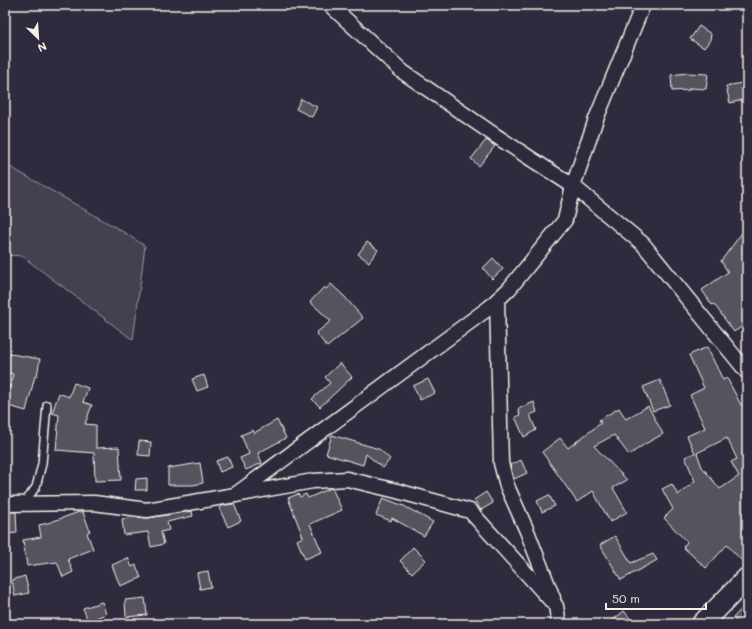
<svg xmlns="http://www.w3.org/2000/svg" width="752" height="629" font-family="Mali,sans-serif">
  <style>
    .green { fill: #454050; stroke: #9c989c }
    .building { fill: #56525f; stroke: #f4f1e8; fill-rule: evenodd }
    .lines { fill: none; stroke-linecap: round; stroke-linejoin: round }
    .service-casing { stroke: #f4f1e8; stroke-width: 10 }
    .minor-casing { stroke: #f4f1e8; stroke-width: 17 }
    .secondary-casing { stroke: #f4f1e8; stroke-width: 23 }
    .service { stroke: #2f2a3d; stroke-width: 7 }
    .minor { stroke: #2f2a3d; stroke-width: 14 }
    .secondary { stroke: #2f2a3d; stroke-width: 20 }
  </style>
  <rect width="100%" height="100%" fill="#2f2a3d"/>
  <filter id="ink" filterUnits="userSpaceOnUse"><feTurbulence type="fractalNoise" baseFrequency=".025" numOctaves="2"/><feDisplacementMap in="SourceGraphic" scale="8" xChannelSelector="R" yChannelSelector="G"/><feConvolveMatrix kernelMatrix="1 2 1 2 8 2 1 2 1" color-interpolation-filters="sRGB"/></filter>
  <g filter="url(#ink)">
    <path class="green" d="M 5,164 L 122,231 L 145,246 L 133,340 L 22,256 L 5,255 Z"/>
    <g class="building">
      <path d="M 699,26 L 711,34 L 710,40 L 704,48 L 690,39 Z"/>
      <path d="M 687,73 L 708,74 L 706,89 L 689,88 L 690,90 L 672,91 L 671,75 Z"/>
      <path d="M 742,83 L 746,99 L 730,103 L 726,86 Z"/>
      <path d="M 301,99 L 317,107 L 312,117 L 296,109 Z"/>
      <path d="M 486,140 L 495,146 L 479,166 L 471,159 Z"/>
      <path d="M 747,226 L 747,240 L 742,251 L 747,261 L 747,323 L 734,332 L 714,304 L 712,305 L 702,290 L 728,272 L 721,261 Z"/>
      <path d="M 367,242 L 378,250 L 369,262 L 358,254 Z"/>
      <path d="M 493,258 L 503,269 L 492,279 L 483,268 Z"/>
      <path d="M 331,284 L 344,296 L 363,318 L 327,347 L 316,333 L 331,321 L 310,302 L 324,287 L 326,289 Z"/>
      <path d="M 707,347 L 723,380 L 727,378 L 741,405 L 747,402 L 747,554 L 741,560 L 727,545 L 706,568 L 683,547 L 687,542 L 664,518 L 673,509 L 662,489 L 672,484 L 678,495 L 695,481 L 685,457 L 695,453 L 687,436 L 705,428 L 690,395 L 704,388 L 689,355 ZM 727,438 L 737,459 L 731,462 L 739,476 L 720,489 L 702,467 L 697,453 Z"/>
      <path d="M 5,353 L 40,359 L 37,376 L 35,376 L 26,411 L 5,405 L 13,374 L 5,372 Z"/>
      <path d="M 340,363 L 352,377 L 320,407 L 312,399 L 330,383 L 325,377 Z"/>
      <path d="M 204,375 L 208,387 L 197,391 L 192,379 Z"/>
      <path d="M 428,379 L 435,393 L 420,400 L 413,386 Z"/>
      <path d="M 660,380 L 670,405 L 653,411 L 643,387 Z"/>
      <path d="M 74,383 L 88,388 L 83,402 L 92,405 L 85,424 L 96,425 L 96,448 L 119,447 L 121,480 L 95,481 L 94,453 L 56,450 L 59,415 L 52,413 L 59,393 L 69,397 Z"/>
      <path d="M 534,402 L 537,412 L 530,415 L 536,430 L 524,437 L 515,417 L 520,415 L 518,409 Z"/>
      <path d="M 648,406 L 663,434 L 645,444 L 629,455 L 614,435 L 594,446 L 627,480 L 613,488 L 627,512 L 610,522 L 593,491 L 577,502 L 542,452 L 560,438 L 568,448 L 601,423 L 599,420 L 619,408 L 626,419 Z"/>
      <path d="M 277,420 L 286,438 L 258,453 L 262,463 L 246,470 L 240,458 L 249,454 L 241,435 L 253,430 L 254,433 Z"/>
      <path d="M 332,435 L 379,449 L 390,459 L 383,468 L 366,454 L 363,465 L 326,454 Z"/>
      <path d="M 139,441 L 151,442 L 150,456 L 138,455 Z"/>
      <path d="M 228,457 L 232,467 L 220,472 L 216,461 Z"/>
      <path d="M 521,460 L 527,473 L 514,479 L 510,465 Z"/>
      <path d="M 200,463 L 203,483 L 193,485 L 168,485 L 168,468 Z"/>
      <path d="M 147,478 L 147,490 L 135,490 L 136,479 Z"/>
      <path d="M 331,488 L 332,488 L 342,510 L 310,524 L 322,552 L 305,559 L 297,540 L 303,537 L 288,498 L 298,494 L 300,497 L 306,494 L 308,498 Z"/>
      <path d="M 486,492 L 493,503 L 481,510 L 474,500 Z"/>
      <path d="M 549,495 L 555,506 L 542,512 L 537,501 Z"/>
      <path d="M 383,498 L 404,506 L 433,522 L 424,536 L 392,518 L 391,521 L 376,515 Z"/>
      <path d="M 234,504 L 241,521 L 228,527 L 219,508 L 225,505 Z"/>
      <path d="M 192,511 L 193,516 L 167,522 L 169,530 L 161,532 L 164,544 L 151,547 L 148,532 L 124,535 L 122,519 L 134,517 L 148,518 Z"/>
      <path d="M 5,512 L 16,512 L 17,533 L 5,534 Z"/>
      <path d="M 79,512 L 83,512 L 90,531 L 87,533 L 93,549 L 68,559 L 73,572 L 63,577 L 57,562 L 27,566 L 23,540 L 41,537 L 39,525 L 48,523 Z"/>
      <path d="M 615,536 L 631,563 L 653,554 L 657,560 L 621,580 L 600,545 Z"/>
      <path d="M 413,547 L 426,560 L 412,573 L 400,561 Z"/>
      <path d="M 128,558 L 132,567 L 136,565 L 141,578 L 120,586 L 112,565 Z"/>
      <path d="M 208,571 L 211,587 L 200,589 L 197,573 Z"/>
      <path d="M 25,576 L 29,593 L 15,596 L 12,580 Z"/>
      <path d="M 145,598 L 147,615 L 126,617 L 125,600 Z"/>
      <path d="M 102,602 L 106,614 L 88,621 L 83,608 Z"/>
      <path d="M 747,603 L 747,624 L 739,624 L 733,618 Z"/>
      <path d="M 624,611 L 635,624 L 608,624 Z"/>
    </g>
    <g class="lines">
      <defs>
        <path id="service" d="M 24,503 L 36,487 L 42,464 L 47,405"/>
        <g id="minor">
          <path d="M 330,5 L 403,72 L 496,136 L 573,186 L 643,244 L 747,372"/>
          <path d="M 497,300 L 501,463 L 507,486 L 527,531 L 553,598"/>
          <path d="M 235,495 L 490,307 L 509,289 L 565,220 L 573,186 L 596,119 L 643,5"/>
          <path d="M 5,504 L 94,503 L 147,510 L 235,495 L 313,481 L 347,479 L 397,491 L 470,511 L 556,606 L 559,624"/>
        </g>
        <path id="secondary" d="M 702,624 L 747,578"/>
      </defs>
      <use href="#service" class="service-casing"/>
      <use href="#minor" class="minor-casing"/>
      <use href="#secondary" class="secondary-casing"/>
      <use href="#service" class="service"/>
      <use href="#minor" class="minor"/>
      <use href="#secondary" class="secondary"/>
    </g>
  </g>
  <rect width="752" height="629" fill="none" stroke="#2f2a3d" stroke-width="20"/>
  <rect x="10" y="10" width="732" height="609" fill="none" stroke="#f4f1e8" stroke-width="1.5" filter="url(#ink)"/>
  <g transform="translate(38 38) rotate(155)" stroke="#2f2a3d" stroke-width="3" paint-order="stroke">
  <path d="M0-3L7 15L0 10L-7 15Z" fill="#f4f1e8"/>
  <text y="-6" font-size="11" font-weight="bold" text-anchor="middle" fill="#f4f1e8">N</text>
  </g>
  <path d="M606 603v6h100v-6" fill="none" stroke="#f4f1e8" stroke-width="2"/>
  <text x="612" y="603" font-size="12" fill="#f4f1e8" stroke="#2f2a3d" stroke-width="3" paint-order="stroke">50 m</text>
</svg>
